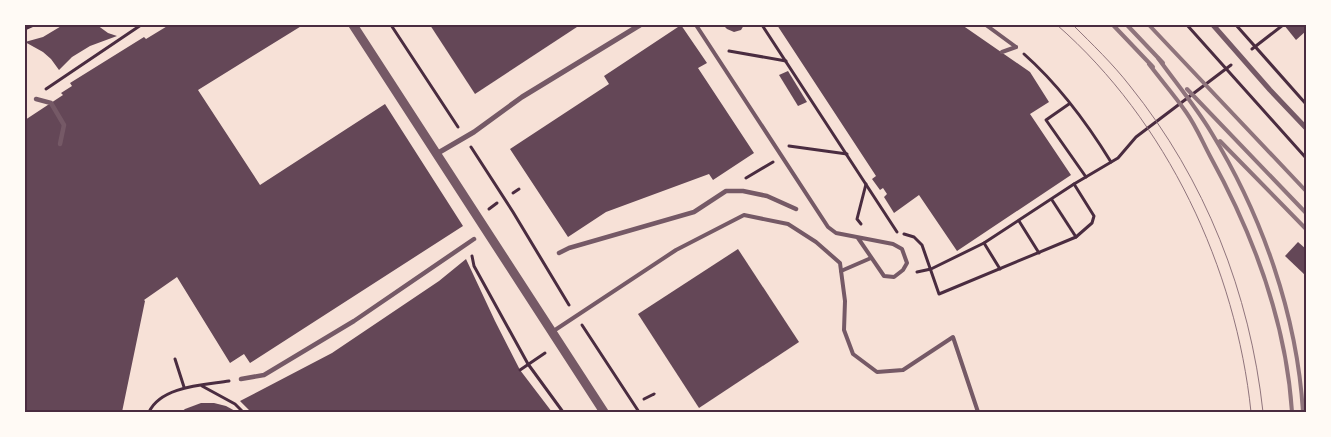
<svg xmlns="http://www.w3.org/2000/svg" width="1331" height="437" font-family="Lato,sans-serif">
  <style>
    .building { fill: #644757 }
    .lines { fill: none; stroke-linecap: round; stroke-linejoin: round }
    .path { stroke: #4a2c40; stroke-width: 3 }
    .service { stroke: #755966; stroke-width: 4 }
    .pedestrian { stroke: #755966; stroke-width: 4.5 }
    .minor { stroke: #755966; stroke-width: 5 }
    .tertiary { stroke: #755966; stroke-width: 9 }
    .tram { stroke: #8f747c; stroke-width: 1 }
    .rail { stroke: #8f747c; stroke-width: 4 }
    .neatline { fill: none; stroke: #4a2c40; stroke-width: 2 }
  </style>
  <rect width="100%" height="100%" fill="#f7e1d7"/>
  <g class="building">
    <path d="M 63,25 L 97,25 L 108,33 L 117,36 L 90,46 L 72,57 L 59,70 L 51,59 L 43,52 L 25,42 L 43,37 Z"/>
    <path d="M 169,25 L 303,25 L 198,90 L 260,185 L 385,104 L 463,226 L 250,363 L 244,354 L 230,363 L 177,277 L 144,300 L 145,301 L 122,412 L 25,412 L 25,120 L 63,95 L 61,93 L 72,86 L 70,83 L 144,37 L 146,39 Z"/>
    <path d="M 430,25 L 580,25 L 475,94 Z"/>
    <path d="M 681,25 L 707,63 L 698,68 L 754,153 L 713,180 L 709,174 L 606,212 L 568,237 L 510,149 L 609,84 L 604,76 Z"/>
    <path d="M 723,25 L 744,25 L 741,30 L 734,32 L 727,29 Z"/>
    <path d="M 777,25 L 962,25 L 1030,72 L 1049,102 L 1030,114 L 1071,175 L 957,251 L 919,195 L 894,213 L 884,197 L 887,194 L 883,188 L 880,190 L 872,179 L 876,176 Z"/>
    <path d="M 1284,25 L 1306,25 L 1306,31 L 1296,40 Z"/>
    <path d="M 788,71 L 807,102 L 798,106 L 779,75 Z"/>
    <path d="M 1298,242 L 1306,249 L 1306,276 L 1285,256 Z"/>
    <path d="M 738,249 L 799,342 L 699,408 L 638,314 Z"/>
    <path d="M 466,259 L 495,321 L 520,370 L 552,412 L 251,412 L 240,401 L 332,353 L 439,281 Z"/>
    <path d="M 201,403 L 214,403 L 226,406 L 237,412 L 181,412 L 185,409 Z"/>
  </g>
  <g class="lines">
    <g class="path">
      <path d="M 391,25 L 458,127"/>
      <path d="M 762,25 L 897,232"/>
      <path d="M 1187,25 L 1306,158"/>
      <path d="M 1236,25 L 1306,104"/>
      <path d="M 25,29 L 34,25"/>
      <path d="M 1252,49 L 1283,25"/>
      <path d="M 729,51 L 786,61"/>
      <path d="M 1024,54 C 1059,85 1087,123 1111,162"/>
      <path d="M 46,89 L 141,25"/>
      <path d="M 1069,104 L 1046,120 L 1086,177"/>
      <path d="M 789,146 L 847,154"/>
      <path d="M 471,147 L 513,212 L 569,305"/>
      <path d="M 746,178 L 773,162"/>
      <path d="M 513,193 L 519,189"/>
      <path d="M 1052,200 L 1076,237"/>
      <path d="M 489,209 L 497,203"/>
      <path d="M 1019,221 L 1039,253"/>
      <path d="M 861,224 L 857,219 L 866,184"/>
      <path d="M 904,234 L 914,237 L 922,245 L 939,294 L 1076,237 L 1092,223 L 1094,216 L 1074,184 L 1118,158 L 1136,137 L 1231,65"/>
      <path d="M 984,243 L 1000,269"/>
      <path d="M 472,256 L 474,266 L 528,364 L 563,412"/>
      <path d="M 917,272 L 931,269 L 984,243 L 1074,184"/>
      <path d="M 582,325 L 639,412"/>
      <path d="M 175,359 L 184,387"/>
      <path d="M 520,370 L 545,353"/>
      <path d="M 202,386 L 235,404 L 243,412"/>
      <path d="M 644,399 L 654,394"/>
      <path d="M 149,412 C 161,386 204,385 229,381"/>
    </g>
    <g class="service">
      <path d="M 696,25 L 828,227 L 836,233 L 893,244 L 902,249 L 907,263 L 903,270 L 894,277 L 884,276 L 858,238"/>
      <path d="M 986,25 L 1016,47"/>
      <path d="M 1002,52 L 1016,47"/>
      <path d="M 841,271 L 871,258"/>
      <path d="M 552,332 L 676,250 L 744,215 L 788,224 L 816,242 L 840,263 L 845,301 L 844,330 L 853,354 L 877,372 L 903,370 L 953,337 L 978,412"/>
    </g>
    <g class="pedestrian">
      <path d="M 36,99 L 51,103 L 64,125 L 60,144"/>
      <path d="M 559,253 L 569,248 L 694,212 L 726,191 L 743,191 L 767,196 L 796,209"/>
      <path d="M 241,379 L 264,375 L 354,321 L 474,239"/>
    </g>
    <g class="minor">
      <path d="M 1213,25 L 1270,90 L 1306,128"/>
      <path d="M 438,153 L 474,132 L 522,97 L 640,25"/>
    </g>
    <path class="tertiary" d="M 353,25 L 604,412"/>
    <g class="tram">
      <path d="M 1057,25 C 1167,121 1236,268 1251,412"/>
      <path d="M 1073,25 C 1092,44 1113,64 1130,86 C 1205,179 1250,293 1263,412"/>
    </g>
    <g class="rail">
      <path d="M 1113,25 L 1153,67"/>
      <path d="M 1127,25 L 1163,63"/>
      <path d="M 1149,25 L 1306,191"/>
      <path d="M 1158,58 C 1176,83 1196,107 1211,132 C 1262,215 1297,315 1303,412"/>
      <path d="M 1149,64 C 1161,80 1175,96 1186,112 C 1196,126 1202,141 1210,156 C 1253,234 1286,322 1292,412"/>
      <path d="M 1187,89 L 1306,213"/>
      <path d="M 1220,141 L 1306,229"/>
    </g>
  </g>
  <rect width="1331" height="437" fill="none" stroke="#fffaf5" stroke-width="52"/>
  <rect x="26" y="26" width="1279" height="385" class="neatline"/>
</svg>
